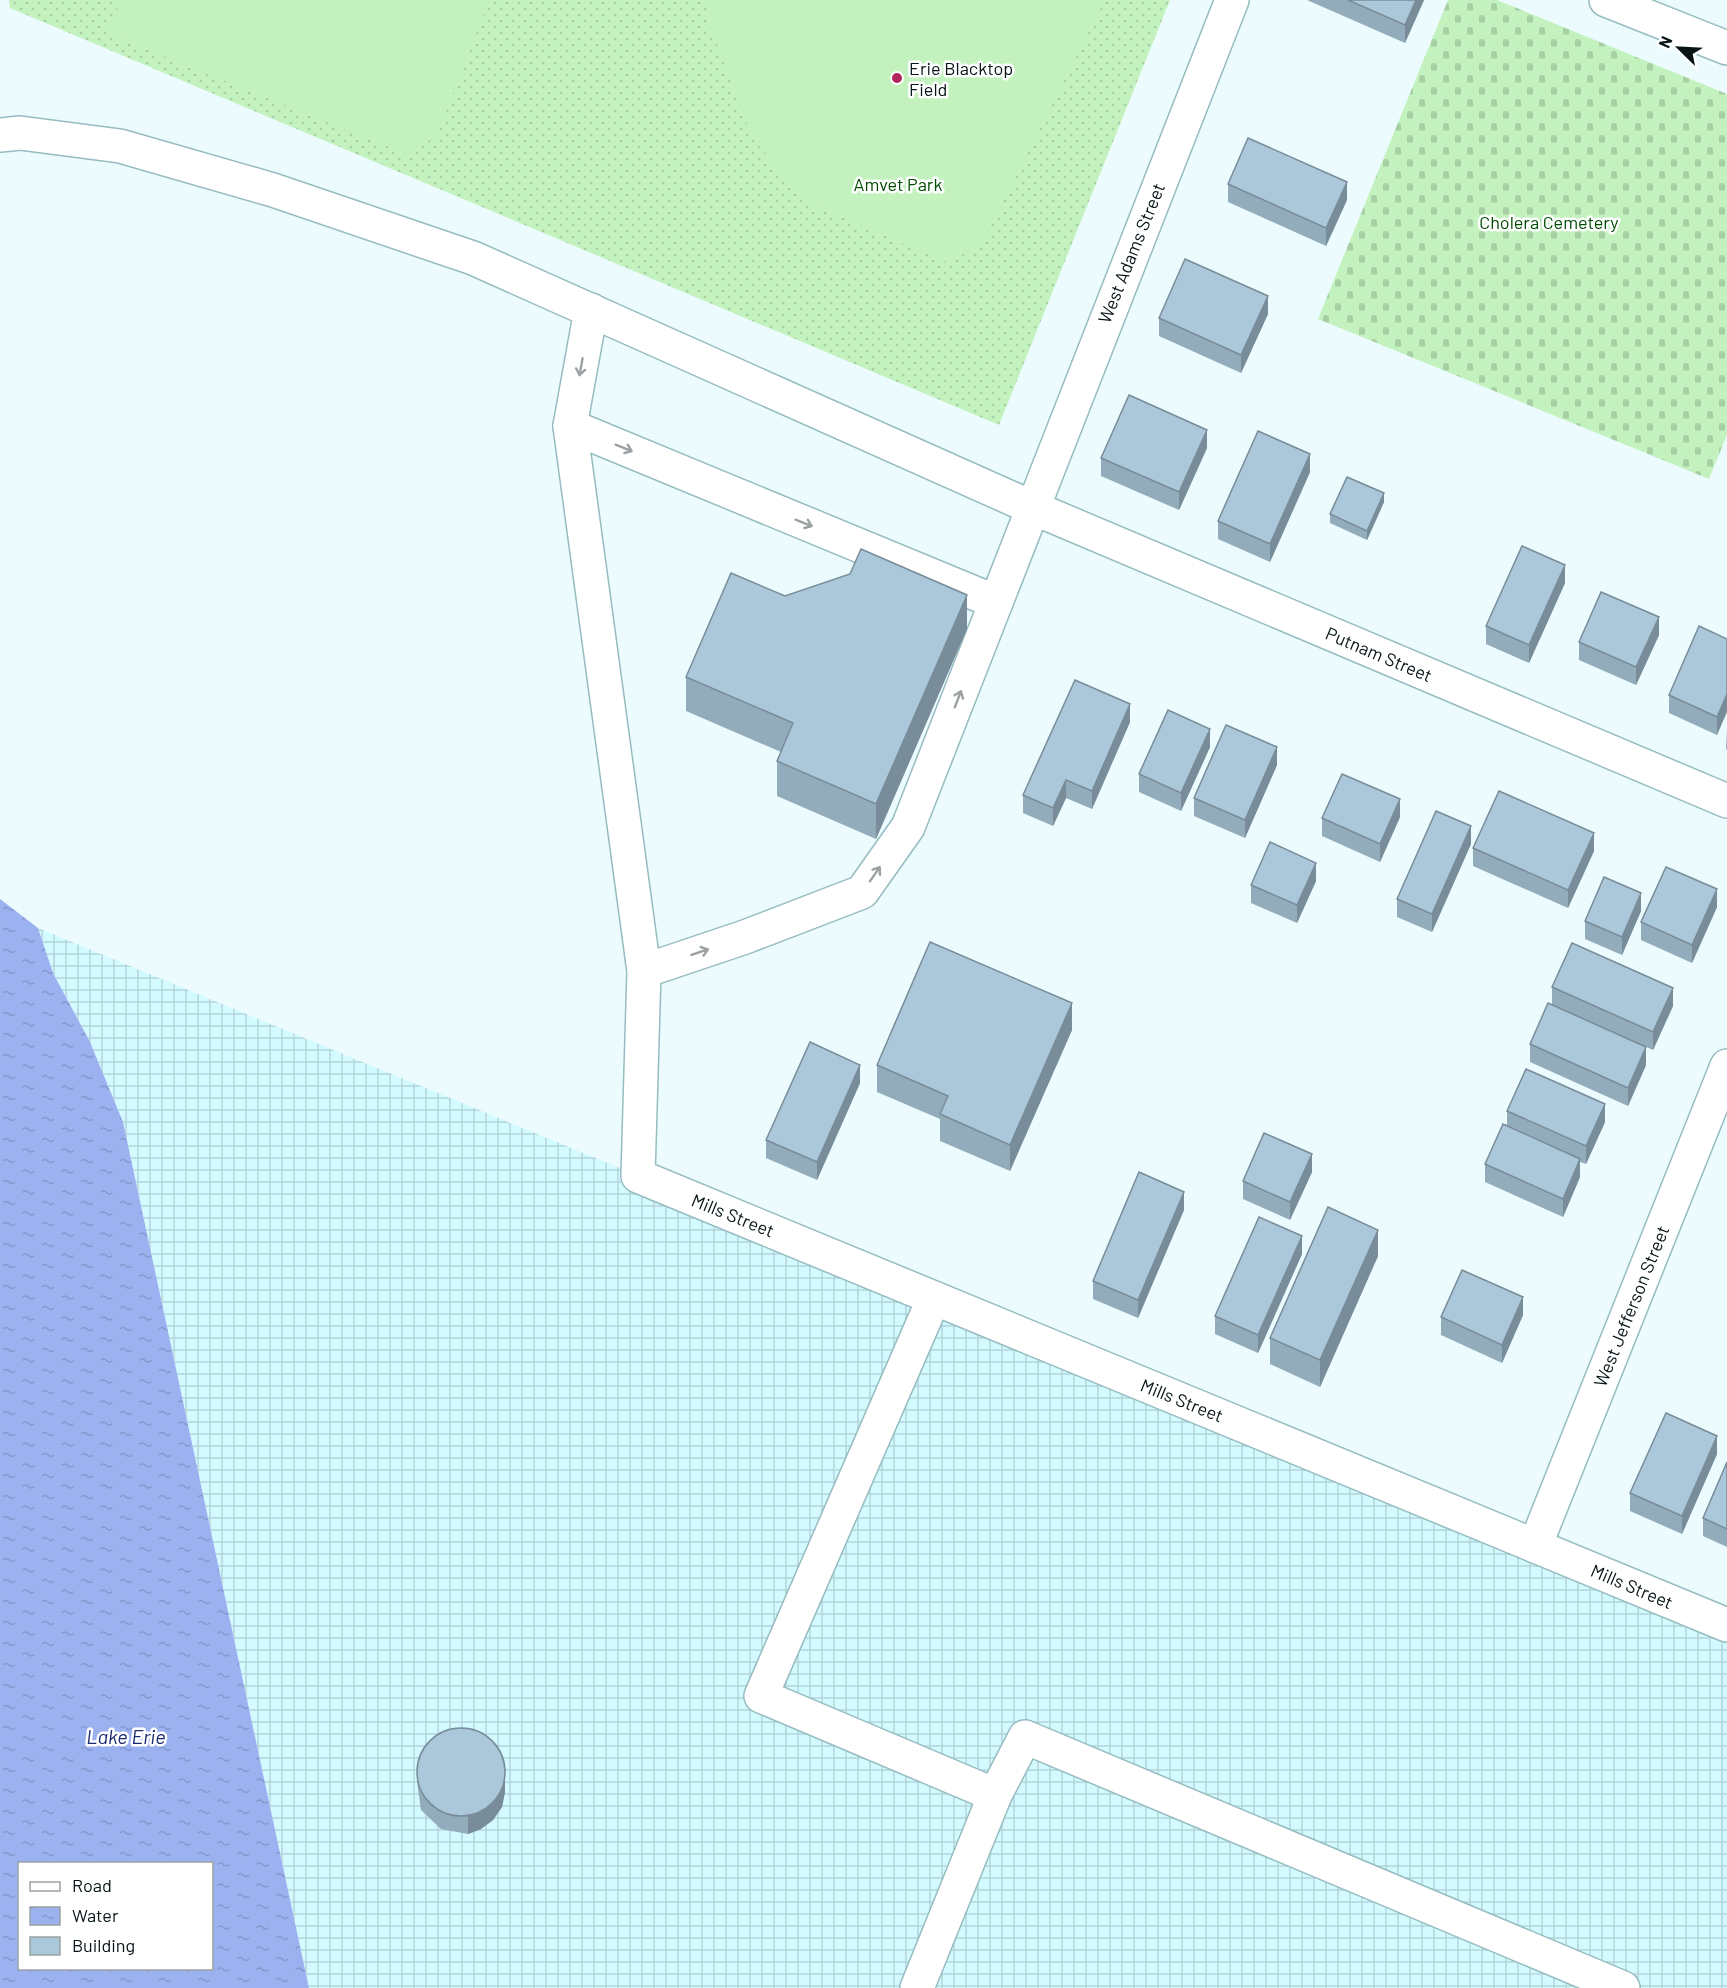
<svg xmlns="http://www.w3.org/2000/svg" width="1727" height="1988" font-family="Barlow,sans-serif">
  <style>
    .industrial { fill: url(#industrial-grid) }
    .grass { fill: url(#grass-dots) }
    .cemetery { fill: url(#cemetery-stones) }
    .garden { fill: #c3f2bf }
    .water { fill: url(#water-ripples); fill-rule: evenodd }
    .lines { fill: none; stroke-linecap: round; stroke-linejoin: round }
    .minor-casing { stroke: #96bcc1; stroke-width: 36 }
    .minor { stroke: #fff; stroke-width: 33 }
    .wall { fill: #93acbc }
    .shaded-wall { fill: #788c99 }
    .building { fill: #abc8db; stroke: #788c99; stroke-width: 1.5 }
    .oneway { stroke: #9ba1a2 }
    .poi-dot { fill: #b3265c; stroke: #fff; stroke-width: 2 }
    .labels { text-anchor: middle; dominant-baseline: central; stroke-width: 5; stroke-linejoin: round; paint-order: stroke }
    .poi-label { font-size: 18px; fill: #061416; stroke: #fff; text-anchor: start }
    .park-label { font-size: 18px; fill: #014c02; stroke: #fff }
    .street-label { font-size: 18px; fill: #061416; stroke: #fff }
    .water-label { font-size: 20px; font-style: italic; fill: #1a2a6f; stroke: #fff }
  </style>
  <defs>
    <pattern id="industrial-grid" width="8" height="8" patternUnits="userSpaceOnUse" patternTransform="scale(1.5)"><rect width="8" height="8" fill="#d2faff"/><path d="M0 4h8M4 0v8" fill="none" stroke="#b3d5da"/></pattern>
    <pattern id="grass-dots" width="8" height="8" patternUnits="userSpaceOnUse" patternTransform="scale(1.5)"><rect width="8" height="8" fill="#c3f2bf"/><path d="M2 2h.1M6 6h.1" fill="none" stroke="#a6cfa3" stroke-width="1.8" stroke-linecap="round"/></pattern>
    <pattern id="cemetery-stones" width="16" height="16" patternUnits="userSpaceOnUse" patternTransform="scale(1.5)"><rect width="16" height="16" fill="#c3f2bf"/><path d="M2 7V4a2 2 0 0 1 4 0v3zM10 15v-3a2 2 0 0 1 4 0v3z" fill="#a6cfa3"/></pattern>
    <pattern id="water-ripples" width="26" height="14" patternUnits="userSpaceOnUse" patternTransform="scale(1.5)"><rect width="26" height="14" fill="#9cb2f0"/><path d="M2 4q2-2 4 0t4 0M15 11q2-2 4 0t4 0" fill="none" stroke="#8598cd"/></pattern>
  </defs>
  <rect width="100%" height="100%" fill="#ecfcfe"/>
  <path class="industrial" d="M 38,928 L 1727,1625 L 1727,1988 L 309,1988 L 123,1122 L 90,1042 L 53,973 Z"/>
  <path class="grass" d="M 9,0 L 1170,0 L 999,425 L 10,8 Z"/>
  <path class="cemetery" d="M 1448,0 L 1497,0 L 1727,94 L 1727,435 L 1709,479 L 1318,319 Z"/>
  <g class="garden">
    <path d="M 121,0 L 489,0 L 437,136 L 406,154 L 106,33 Z"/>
    <path d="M 707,0 L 1105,0 L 980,247 L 947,262 L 808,203 L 753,139 L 706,16 Z"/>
  </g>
  <path class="water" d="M 0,899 L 38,928 L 53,973 L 90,1042 L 123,1122 L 309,1988 L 0,1988 ZM 20,1864 L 212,1864 L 212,1968 L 20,1968 Z"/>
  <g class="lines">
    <defs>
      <g id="minor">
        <path d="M 1606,0 L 1727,48"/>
        <path d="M 0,135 L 20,133 L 120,146 L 273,190 L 473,258 L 1031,507 L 1727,801"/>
        <path d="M 591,310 L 570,426 L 644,971 L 638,1176 L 1727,1625"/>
        <path d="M 570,426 L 996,602"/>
        <path d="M 644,971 L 745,937 L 862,892 L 908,827 L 1232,0"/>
        <path d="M 934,1298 L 761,1696 L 995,1795"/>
        <path d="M 1535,1546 L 1727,1066"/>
        <path d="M 917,1988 L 995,1795 L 1025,1737 L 1623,1988"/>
      </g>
    </defs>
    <use href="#minor" class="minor-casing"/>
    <use href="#minor" class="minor"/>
  </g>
  <g class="wall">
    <path d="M 1307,0 L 1424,0 L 1405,43 Z"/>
    <path d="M 1228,184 L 1347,200 L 1326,246 L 1228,202 Z"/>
    <path d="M 1268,314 L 1241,373 L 1159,336 L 1159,318 Z"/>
    <path d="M 1207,448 L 1179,510 L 1101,476 L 1101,458 Z"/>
    <path d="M 1310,472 L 1270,562 L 1218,539 L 1218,521 Z"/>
    <path d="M 1384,502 L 1367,540 L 1330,523 L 1330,514 Z"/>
    <path d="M 850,574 L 967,629 L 876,839 L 777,796 L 777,761 L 781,752 L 686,711 L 686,677 L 785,596 Z"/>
    <path d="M 1565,583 L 1529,663 L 1486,644 L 1486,626 Z"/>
    <path d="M 1659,635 L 1636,685 L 1579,660 L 1579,642 Z"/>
    <path d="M 1727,639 L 1717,735 L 1669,713 L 1669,695 Z"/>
    <path d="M 1130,722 L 1092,809 L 1066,798 L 1053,826 L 1023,813 L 1023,795 Z"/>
    <path d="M 1727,729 L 1727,750 L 1726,749 Z"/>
    <path d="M 1210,747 L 1181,811 L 1139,792 L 1139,774 Z"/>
    <path d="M 1277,765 L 1245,838 L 1194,816 L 1194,798 Z"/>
    <path d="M 1400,817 L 1380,862 L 1322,836 L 1322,818 Z"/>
    <path d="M 1471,844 L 1432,932 L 1397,917 L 1397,899 Z"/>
    <path d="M 1473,848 L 1594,851 L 1568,908 L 1473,866 Z"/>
    <path d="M 1316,881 L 1297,923 L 1251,903 L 1251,885 Z"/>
    <path d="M 1717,907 L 1692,963 L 1641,940 L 1641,922 Z"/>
    <path d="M 1641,911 L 1622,955 L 1585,939 L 1585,921 Z"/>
    <path d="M 1552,987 L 1673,1006 L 1653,1050 L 1552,1005 Z"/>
    <path d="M 1072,1030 L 1010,1171 L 940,1141 L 940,1119 L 877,1092 L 877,1065 Z"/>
    <path d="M 1530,1044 L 1646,1065 L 1628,1106 L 1530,1062 Z"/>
    <path d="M 860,1083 L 817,1180 L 766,1158 L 766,1140 Z"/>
    <path d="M 1507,1111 L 1605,1122 L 1586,1164 L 1580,1162 L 1580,1177 L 1563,1217 L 1485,1182 L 1485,1164 L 1507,1126 Z"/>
    <path d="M 1312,1172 L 1290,1220 L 1243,1199 L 1243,1181 Z"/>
    <path d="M 1184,1210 L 1138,1318 L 1093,1299 L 1093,1281 Z"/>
    <path d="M 1302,1254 L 1258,1353 L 1215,1334 L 1215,1316 Z"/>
    <path d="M 1378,1256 L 1320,1387 L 1270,1364 L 1270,1338 Z"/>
    <path d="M 1523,1315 L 1502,1363 L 1441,1335 L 1441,1317 Z"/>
    <path d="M 1717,1454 L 1682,1534 L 1630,1511 L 1630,1493 Z"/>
    <path d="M 1727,1462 L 1727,1547 L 1703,1536 L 1703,1518 Z"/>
    <path d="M 417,1764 L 505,1792 L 502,1807 L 493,1820 L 481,1829 L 468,1834 L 441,1829 L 421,1810 L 417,1782 Z"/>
  </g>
  <g class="shaded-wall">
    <path d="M 1416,0 L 1424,0 L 1405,43 L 1405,25 Z"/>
    <path d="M 1347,182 L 1347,200 L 1326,246 L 1326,228 Z"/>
    <path d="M 1268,296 L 1268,314 L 1241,373 L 1241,355 Z"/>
    <path d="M 1207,430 L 1207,448 L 1179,510 L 1179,492 Z"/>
    <path d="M 1310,454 L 1310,472 L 1270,562 L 1270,544 Z"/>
    <path d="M 1384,493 L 1384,502 L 1367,540 L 1367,531 Z"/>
    <path d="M 1565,565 L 1565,583 L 1529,663 L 1529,645 Z"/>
    <path d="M 967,595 L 967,629 L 876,839 L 876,804 Z"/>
    <path d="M 1659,617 L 1659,635 L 1636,685 L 1636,667 Z"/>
    <path d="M 1727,694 L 1727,712 L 1717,735 L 1717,717 Z"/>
    <path d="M 1130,704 L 1130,722 L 1092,809 L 1092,791 Z"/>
    <path d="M 1210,729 L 1210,747 L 1181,811 L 1181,793 Z"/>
    <path d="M 1277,747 L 1277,765 L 1245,838 L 1245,820 Z"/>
    <path d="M 1066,780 L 1066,798 L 1053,826 L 1053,808 Z"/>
    <path d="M 1400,799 L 1400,817 L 1380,862 L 1380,844 Z"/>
    <path d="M 1471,826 L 1471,844 L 1432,932 L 1432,914 Z"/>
    <path d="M 1594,833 L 1594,851 L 1568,908 L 1568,890 Z"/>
    <path d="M 1316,863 L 1316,881 L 1297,923 L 1297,905 Z"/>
    <path d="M 1717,889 L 1717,907 L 1692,963 L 1692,945 Z"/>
    <path d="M 1641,893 L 1641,911 L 1622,955 L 1622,937 Z"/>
    <path d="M 1673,988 L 1673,1006 L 1653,1050 L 1653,1032 Z"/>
    <path d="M 1072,1003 L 1072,1030 L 1010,1171 L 1010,1145 Z"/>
    <path d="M 1646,1047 L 1646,1065 L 1628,1106 L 1628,1088 Z"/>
    <path d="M 860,1065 L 860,1083 L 817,1180 L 817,1162 Z"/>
    <path d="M 1605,1104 L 1605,1122 L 1586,1164 L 1586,1146 Z"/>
    <path d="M 1312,1154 L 1312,1172 L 1290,1220 L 1290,1202 Z"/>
    <path d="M 1580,1159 L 1580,1177 L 1563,1217 L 1563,1199 Z"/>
    <path d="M 1184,1192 L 1184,1210 L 1138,1318 L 1138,1300 Z"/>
    <path d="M 1378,1230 L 1378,1256 L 1320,1387 L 1320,1360 Z"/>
    <path d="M 1302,1236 L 1302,1254 L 1258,1353 L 1258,1335 Z"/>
    <path d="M 1523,1297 L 1523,1315 L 1502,1363 L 1502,1345 Z"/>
    <path d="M 1717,1436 L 1717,1454 L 1682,1534 L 1682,1516 Z"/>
    <path d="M 505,1774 L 505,1792 L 502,1807 L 493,1820 L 481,1829 L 468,1834 L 468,1816 Z"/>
  </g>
  <g class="building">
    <path d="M 1348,0 L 1416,0 L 1405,25 Z"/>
    <path d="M 1248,138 L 1347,182 L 1326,228 L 1228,184 Z"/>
    <path d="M 1185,259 L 1268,296 L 1241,355 L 1159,318 Z"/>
    <path d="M 1129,395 L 1207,430 L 1179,492 L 1101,458 Z"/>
    <path d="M 1258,431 L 1310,454 L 1270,544 L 1218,521 Z"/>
    <path d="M 1347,477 L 1384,493 L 1367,531 L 1330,514 Z"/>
    <path d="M 1522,546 L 1565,565 L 1529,645 L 1486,626 Z"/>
    <path d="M 861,549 L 967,595 L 876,804 L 777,761 L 793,723 L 686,677 L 731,573 L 785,596 L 850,574 Z"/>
    <path d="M 1601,592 L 1659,617 L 1636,667 L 1579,642 Z"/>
    <path d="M 1699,626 L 1727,639 L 1727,694 L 1717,717 L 1669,695 Z"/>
    <path d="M 1075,680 L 1130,704 L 1092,791 L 1066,780 L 1053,808 L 1023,795 Z"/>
    <path d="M 1168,710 L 1210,729 L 1181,793 L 1139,774 Z"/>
    <path d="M 1226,725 L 1277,747 L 1245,820 L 1194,798 Z"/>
    <path d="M 1342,774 L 1400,799 L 1380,844 L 1322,818 Z"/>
    <path d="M 1499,791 L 1594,833 L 1568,890 L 1473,848 Z"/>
    <path d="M 1436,811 L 1471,826 L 1432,914 L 1397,899 Z"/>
    <path d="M 1270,842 L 1316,863 L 1297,905 L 1251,885 Z"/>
    <path d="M 1666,867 L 1717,889 L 1692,945 L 1641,922 Z"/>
    <path d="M 1604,877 L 1641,893 L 1622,937 L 1585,921 Z"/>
    <path d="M 930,942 L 1072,1003 L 1010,1145 L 940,1114 L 948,1096 L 877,1065 Z"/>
    <path d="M 1572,943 L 1673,988 L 1653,1032 L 1552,987 Z"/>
    <path d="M 1548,1003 L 1646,1047 L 1628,1088 L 1530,1044 Z"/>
    <path d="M 810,1042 L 860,1065 L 817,1162 L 766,1140 Z"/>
    <path d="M 1526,1069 L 1605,1104 L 1586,1146 L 1507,1111 Z"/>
    <path d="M 1503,1124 L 1580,1159 L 1563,1199 L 1485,1164 Z"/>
    <path d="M 1264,1133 L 1312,1154 L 1290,1202 L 1243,1181 Z"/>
    <path d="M 1139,1172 L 1184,1192 L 1138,1300 L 1093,1281 Z"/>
    <path d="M 1328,1207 L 1378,1230 L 1320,1360 L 1270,1338 Z"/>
    <path d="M 1259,1217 L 1302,1236 L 1258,1335 L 1215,1316 Z"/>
    <path d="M 1462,1270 L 1523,1297 L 1502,1345 L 1441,1317 Z"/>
    <path d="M 1666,1413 L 1717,1436 L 1682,1516 L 1630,1493 Z"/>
    <path d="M 1727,1462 L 1727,1529 L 1703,1518 Z"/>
    <circle cx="461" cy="1772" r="44"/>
  </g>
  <defs><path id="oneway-shaft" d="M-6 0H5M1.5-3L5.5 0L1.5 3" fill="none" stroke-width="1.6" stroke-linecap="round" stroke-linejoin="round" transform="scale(1.5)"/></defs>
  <g class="oneway">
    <use href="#oneway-shaft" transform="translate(581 367) rotate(100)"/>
    <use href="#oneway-shaft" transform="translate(624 448) rotate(22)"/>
    <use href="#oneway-shaft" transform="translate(804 523) rotate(22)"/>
    <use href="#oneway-shaft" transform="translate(958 699) rotate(-69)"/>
    <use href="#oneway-shaft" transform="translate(875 874) rotate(-55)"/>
    <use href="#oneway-shaft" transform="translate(700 952) rotate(-18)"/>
  </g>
  <circle class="poi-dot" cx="897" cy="78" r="6"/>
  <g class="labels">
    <g class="poi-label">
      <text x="909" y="68">Erie Blacktop<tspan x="909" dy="21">Field</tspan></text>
    </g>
    <g class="park-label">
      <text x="898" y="184">Amvet Park</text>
      <text x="1549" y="222">Cholera Cemetery</text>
    </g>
    <g class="street-label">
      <text transform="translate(1131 253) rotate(-68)">West Adams Street</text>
      <text transform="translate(1379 654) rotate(23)">Putnam Street</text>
      <text transform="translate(733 1215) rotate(22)">Mills Street</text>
      <text transform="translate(1631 1306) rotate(-68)">West Jefferson Street</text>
      <text transform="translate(1182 1400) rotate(22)">Mills Street</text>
      <text transform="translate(1632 1586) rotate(23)">Mills Street</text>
    </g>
    <g class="water-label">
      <text x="126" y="1736">Lake Erie</text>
    </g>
  </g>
  <rect x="18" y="1862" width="195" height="108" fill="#ffffff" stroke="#9ba1a2" stroke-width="1.5"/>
  <rect x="30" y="1882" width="30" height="9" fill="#ffffff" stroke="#9ba1a2" stroke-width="1.5"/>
  <text x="72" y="1892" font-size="18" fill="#061416">Road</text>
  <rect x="30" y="1907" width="30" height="18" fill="url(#water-ripples)" stroke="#9ba1a2" stroke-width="1.5"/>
  <text x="72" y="1922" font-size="18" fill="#061416">Water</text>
  <rect x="30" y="1937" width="30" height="18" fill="#abc8db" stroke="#9ba1a2" stroke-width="1.5"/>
  <text x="72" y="1952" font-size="18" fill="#061416">Building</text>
  <g transform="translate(1679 48) rotate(294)" stroke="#ffffff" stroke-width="4.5" paint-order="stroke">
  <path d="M0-4.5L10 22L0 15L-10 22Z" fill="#061416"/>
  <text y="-9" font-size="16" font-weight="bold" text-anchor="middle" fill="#061416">N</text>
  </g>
</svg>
